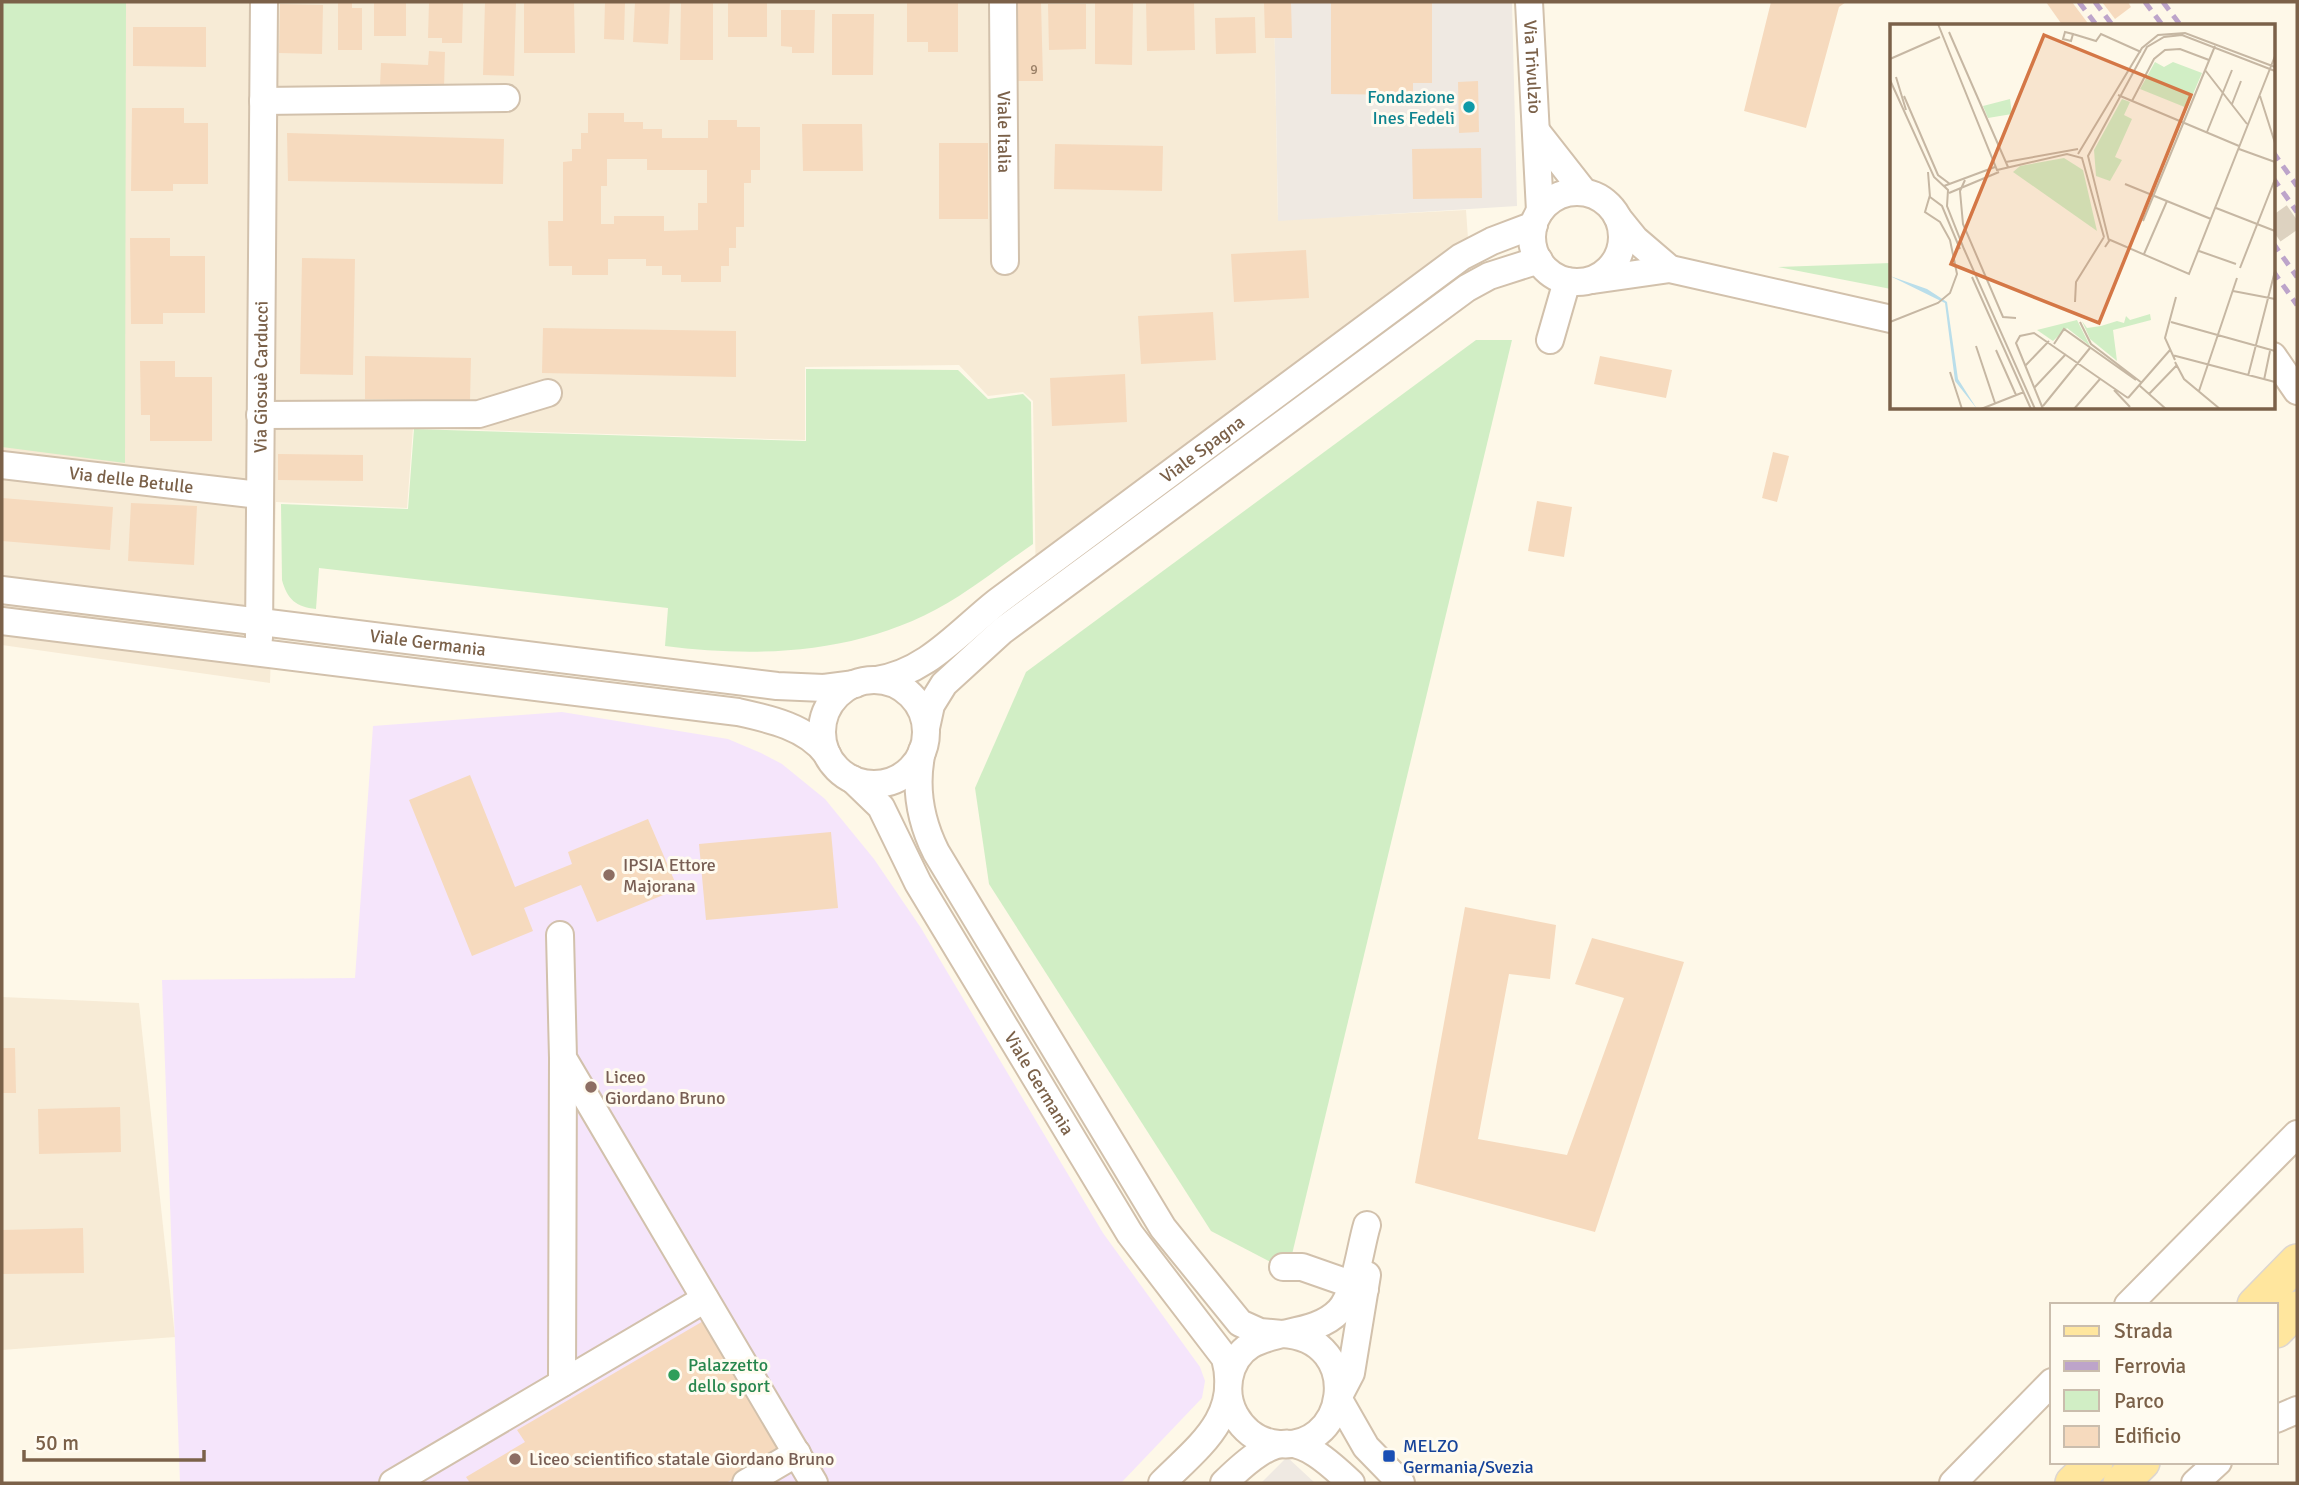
<svg xmlns="http://www.w3.org/2000/svg" width="2299" height="1485" font-family="Signika,sans-serif">
  <style>
    .residential { fill: #f7ebd6 }
    .industrial { fill: #efe9e2 }
    .education { fill: #f5e5fb }
    .green { fill: #d1eec5 }
    .building { fill: #f6dabe; fill-rule: evenodd }
    .lines { fill: none; stroke-linecap: round; stroke-linejoin: round }
    .minor-tunnel { stroke: #ddd2c0; stroke-width: 26; stroke-dasharray: 26 13; stroke-linecap: butt }
    .minor-casing { stroke: #d2c1ac; stroke-width: 30 }
    .major-casing { stroke: #ddd6d0; stroke-width: 38 }
    .minor { stroke: #fff; stroke-width: 26 }
    .major { stroke: #ffe69e; stroke-width: 35 }
    .rail { stroke: #bda4ca; stroke-width: 5; stroke-dasharray: 10 7; stroke-linecap: butt }
    .culture-dot { fill: #0f9aa8; stroke: #fffbf0; stroke-width: 2.5 }
    .education-dot { fill: #8d6e63; stroke: #fffbf0; stroke-width: 2.5 }
    .leisure-dot { fill: #2e9e5b; stroke: #fffbf0; stroke-width: 2.5 }
    .transit-dot { fill: #1a4fb4; stroke: #fffbf0; stroke-width: 2.5 }
    .labels { text-anchor: middle; dominant-baseline: central; stroke-width: 6; stroke-linejoin: round; paint-order: stroke }
    .number-label { font-size: 14px; fill: #9a7f66 }
    .street-label { font-size: 18px; fill: #7b6149; stroke: #fffbf0 }
    .culture-label { font-size: 18px; fill: #0d838f; stroke: #fffbf0; text-anchor: end }
    .education-label { font-size: 18px; fill: #785e54; stroke: #fffbf0; text-anchor: start }
    .leisure-label { font-size: 18px; fill: #27864d; stroke: #fffbf0; text-anchor: start }
    .transit-label { font-size: 18px; fill: #164399; stroke: #fffbf0; text-anchor: start }
    .inset-road { fill: none; stroke: #c6b7a3; stroke-width: 2 }
    .view { fill: #d47746; fill-opacity: 0.15; stroke: #d47746; stroke-width: 3.5 }
    .inset-edge { fill: none; stroke: #7b6149; stroke-width: 3.5 }
  </style>
  <rect width="100%" height="100%" fill="#fef8e8"/>
  <g class="residential">
    <path d="M 2,2 L 1274,2 L 1278,220 L 1466,210 L 1470,267 L 1036,591 L 1033,401 L 1023,392 L 988,396 L 959,365 L 805,367 L 805,440 L 413,428 L 407,508 L 276,502 L 270,683 L 2,645 Z"/>
    <path d="M 2,997 L 139,1003 L 175,1337 L 2,1350 Z"/>
  </g>
  <g class="industrial">
    <path d="M 1274,2 L 1512,2 L 1517,206 L 1278,221 Z"/>
    <path d="M 1287,1457 L 1315,1483 L 1261,1483 Z"/>
  </g>
  <path class="education" d="M 562,712 L 728,739 L 761,753 L 782,764 L 825,799 L 874,859 L 921,928 L 1103,1233 L 1200,1367 L 1205,1381 L 1202,1398 L 1121,1483 L 180,1483 L 162,980 L 355,978 L 373,726 Z"/>
  <g class="green">
    <path d="M 2,2 L 126,2 L 125,463 L 2,447 Z"/>
    <path d="M 1891,263 L 1891,289 L 1778,267 Z"/>
    <path d="M 1476,340 L 1512,340 L 1288,1271 L 1211,1231 L 989,884 L 975,788 L 1026,672 Z"/>
    <path d="M 806,369 L 958,370 L 988,399 L 1023,394 L 1031,402 L 1033,544 C 1008,561 984,580 959,596 C 870,653 767,659 665,646 L 668,608 L 319,568 L 316,609 C 296,607 287,599 282,580 L 281,504 L 408,509 L 414,429 L 806,441 Z"/>
  </g>
  <g class="building">
    <path d="M 338,2 L 352,2 L 352,8 L 362,8 L 362,50 L 338,50 Z"/>
    <rect x="374" y="2" width="32" height="34"/>
    <path d="M 429,2 L 463,2 L 462,43 L 442,43 L 442,38 L 428,38 Z"/>
    <path d="M 485,2 L 516,2 L 514,76 L 483,75 Z"/>
    <path d="M 524,2 L 574,2 L 575,53 L 524,53 Z"/>
    <path d="M 605,2 L 625,2 L 624,40 L 604,39 Z"/>
    <path d="M 635,2 L 670,2 L 668,44 L 633,42 Z"/>
    <path d="M 681,2 L 713,2 L 713,60 L 680,60 Z"/>
    <rect x="728" y="2" width="39" height="35"/>
    <path d="M 907,2 L 958,2 L 958,52 L 928,52 L 928,42 L 907,42 Z"/>
    <path d="M 1012,2 L 1041,2 L 1043,81 L 1013,81 Z"/>
    <path d="M 1095,2 L 1133,3 L 1132,65 L 1095,64 Z"/>
    <path d="M 1146,2 L 1194,2 L 1195,50 L 1147,51 Z"/>
    <path d="M 1264,2 L 1291,2 L 1292,38 L 1265,38 Z"/>
    <path d="M 1331,2 L 1432,2 L 1432,83 L 1413,83 L 1413,95 L 1331,94 Z"/>
    <path d="M 1771,2 L 1846,2 L 1839,7 L 1806,128 L 1744,111 Z"/>
    <path d="M 2046,2 L 2072,2 L 2090,26 L 2063,26 Z"/>
    <path d="M 2102,2 L 2128,2 L 2131,7 L 2115,19 Z"/>
    <path d="M 280,4 L 323,5 L 322,54 L 279,53 Z"/>
    <path d="M 1048,4 L 1086,4 L 1086,49 L 1049,50 Z"/>
    <path d="M 781,10 L 815,10 L 814,53 L 792,53 L 792,47 L 781,46 Z"/>
    <path d="M 832,14 L 874,14 L 873,75 L 832,75 Z"/>
    <path d="M 1255,17 L 1256,53 L 1216,54 L 1215,18 Z"/>
    <path d="M 133,27 L 206,27 L 206,67 L 133,66 Z"/>
    <path d="M 429,51 L 445,52 L 444,88 L 380,86 L 381,63 L 428,65 Z"/>
    <path d="M 1478,81 L 1479,132 L 1459,133 L 1458,82 Z"/>
    <path d="M 132,108 L 184,108 L 184,123 L 208,123 L 208,184 L 173,184 L 173,191 L 131,191 Z"/>
    <path d="M 588,113 L 624,113 L 624,122 L 643,122 L 643,129 L 662,129 L 662,138 L 708,138 L 708,120 L 737,120 L 737,127 L 760,127 L 760,170 L 751,170 L 751,183 L 744,183 L 744,227 L 736,227 L 736,248 L 729,248 L 729,266 L 721,266 L 721,282 L 681,282 L 681,275 L 662,275 L 662,266 L 646,266 L 646,259 L 608,259 L 608,275 L 572,275 L 572,266 L 549,266 L 548,221 L 563,221 L 563,162 L 572,161 L 572,149 L 581,149 L 581,133 L 588,133 ZM 607,159 L 647,159 L 647,170 L 707,170 L 707,203 L 698,203 L 698,230 L 664,231 L 664,216 L 614,216 L 614,224 L 601,224 L 601,186 L 607,186 Z"/>
    <path d="M 802,124 L 862,124 L 863,171 L 803,171 Z"/>
    <path d="M 287,133 L 504,139 L 503,184 L 288,181 Z"/>
    <rect x="939" y="143" width="49" height="76"/>
    <path d="M 1055,144 L 1163,146 L 1162,191 L 1054,189 Z"/>
    <path d="M 1481,148 L 1482,198 L 1413,199 L 1412,149 Z"/>
    <path d="M 130,238 L 170,238 L 170,256 L 205,256 L 205,313 L 163,313 L 163,324 L 131,324 Z"/>
    <path d="M 1306,250 L 1309,298 L 1234,302 L 1231,254 Z"/>
    <path d="M 302,258 L 355,259 L 353,375 L 300,374 Z"/>
    <path d="M 1213,312 L 1216,360 L 1141,364 L 1138,316 Z"/>
    <path d="M 543,328 L 736,331 L 736,377 L 542,373 Z"/>
    <path d="M 365,356 L 471,358 L 470,400 L 365,399 Z"/>
    <path d="M 1600,356 L 1672,370 L 1666,398 L 1594,384 Z"/>
    <path d="M 140,361 L 175,361 L 175,377 L 212,377 L 212,441 L 150,441 L 150,415 L 141,415 Z"/>
    <path d="M 1125,374 L 1127,422 L 1052,426 L 1050,378 Z"/>
    <path d="M 1773,452 L 1789,456 L 1777,502 L 1762,498 Z"/>
    <path d="M 278,454 L 363,455 L 363,481 L 278,480 Z"/>
    <path d="M 2,498 L 113,507 L 110,550 L 2,541 Z"/>
    <path d="M 1537,501 L 1572,507 L 1564,557 L 1528,551 Z"/>
    <path d="M 131,503 L 197,506 L 194,565 L 128,561 Z"/>
    <path d="M 470,775 L 515,887 L 572,864 L 568,852 L 648,819 L 678,889 L 597,922 L 581,885 L 524,908 L 533,931 L 472,956 L 409,800 Z"/>
    <path d="M 831,832 L 838,908 L 706,920 L 699,844 Z"/>
    <path d="M 1465,907 L 1556,925 L 1550,979 L 1509,974 L 1478,1139 L 1567,1155 L 1624,998 L 1575,984 L 1592,938 L 1684,962 L 1595,1232 L 1415,1183 Z"/>
    <path d="M 2,1048 L 15,1048 L 16,1093 L 2,1093 Z"/>
    <path d="M 120,1107 L 121,1152 L 39,1154 L 38,1109 Z"/>
    <path d="M 83,1228 L 84,1273 L 2,1274 L 2,1230 Z"/>
    <path d="M 705,1320 L 780,1451 L 726,1483 L 470,1483 L 466,1477 L 525,1442 L 517,1430 Z"/>
  </g>
  <g class="lines">
    <path class="minor-tunnel" d="M 2273,231 L 2297,214"/>
    <defs>
      <g id="minor">
        <path id="s1" d="M 1003,2 L 1005,261"/>
        <path id="s2" d="M 1529,2 L 1540,211"/>
        <path d="M 263,101 L 506,98"/>
        <path d="M 1537,132 L 1584,192"/>
        <circle cx="1577" cy="237" r="45"/>
        <path d="M 1618,218 L 1635,239 L 1670,269"/>
        <path d="M 1593,280 L 1670,269 L 1891,319"/>
        <path d="M 1550,340 L 1567,281"/>
        <path d="M 2273,356 L 2297,391"/>
        <path d="M 260,415 L 479,414 L 548,393"/>
        <path id="s3" d="M 2,465 L 259,495"/>
        <path id="s4" d="M 2,590 L 777,686 L 824,688 L 855,684"/>
        <path d="M 2,621 L 738,712 C 770,719 807,727 827,754"/>
        <path id="s5" d="M 259,638 L 264,2"/>
        <path id="s6" d="M 876,680 C 926,673 959,632 997,602 L 1461,257 L 1492,241 L 1534,225"/>
        <circle cx="874" cy="732" r="52"/>
        <path d="M 926,728 L 931,705 L 944,684 L 1002,631 L 1467,288 L 1489,276 L 1539,260"/>
        <path d="M 922,751 C 914,787 920,820 936,852 L 1163,1228 L 1240,1323 L 1260,1332 L 1282,1334 C 1366,1338 1349,1458 1272,1443 C 1256,1440 1243,1429 1235,1415 C 1229,1404 1227,1392 1229,1379 C 1240,1320 1306,1345 1339,1311 C 1355,1295 1360,1248 1367,1225"/>
        <path id="s7" d="M 852,779 L 881,807 L 918,883 L 1130,1234 L 1225,1358 C 1241,1417 1199,1446 1162,1483"/>
        <path d="M 560,935 L 563,1058 L 814,1483"/>
        <path d="M 1283,1267 L 1302,1267 L 1365,1289"/>
        <path d="M 2128,1305 L 2297,1134"/>
        <path d="M 562,1383 L 563,1059"/>
        <path d="M 1339,1396 L 1351,1373 L 1367,1275"/>
        <path d="M 1338,1398 L 1366,1447 L 1401,1483"/>
        <path d="M 2276,1419 L 2297,1410"/>
        <path d="M 393,1483 L 705,1299"/>
        <path d="M 746,1483 L 797,1453"/>
        <path d="M 1224,1483 C 1279,1429 1297,1432 1351,1483"/>
        <path d="M 1953,1483 L 2052,1382"/>
        <path d="M 2195,1483 L 2218,1462"/>
      </g>
      <g id="major">
        <path d="M 2255,1305 L 2297,1262"/>
        <path d="M 2276,1330 L 2297,1309"/>
        <path d="M 2073,1483 L 2095,1462"/>
        <path d="M 2121,1483 L 2142,1462"/>
      </g>
    </defs>
    <use href="#minor" class="minor-casing"/>
    <use href="#major" class="major-casing"/>
    <use href="#minor" class="minor"/>
    <use href="#major" class="major"/>
    <g class="rail">
      <path d="M 2079,2 L 2097,26"/>
      <path d="M 2095,2 L 2113,26"/>
      <path d="M 2145,2 L 2163,26"/>
      <path d="M 2163,2 L 2181,26"/>
      <path d="M 2273,152 L 2297,186"/>
      <path d="M 2273,178 L 2297,212"/>
      <path d="M 2273,243 L 2297,277"/>
      <path d="M 2273,271 L 2297,305"/>
    </g>
  </g>
  <circle class="culture-dot" cx="1469" cy="107" r="7"/>
  <g class="education-dot">
    <circle cx="609" cy="875" r="7"/>
    <circle cx="591" cy="1087" r="7"/>
    <circle cx="515" cy="1459" r="7"/>
  </g>
  <circle class="leisure-dot" cx="674" cy="1375" r="7"/>
  <rect class="transit-dot" x="1382" y="1449" width="14" height="14" rx="3.5"/>
  <g class="labels">
    <g class="number-label">
      <text x="1034" y="69">9</text>
    </g>
    <g class="street-label">
      <text stroke="none"><textPath href="#s2" startOffset="65">Via Trivulzio</textPath></text>
      <text stroke="none"><textPath href="#s1" startOffset="130">Viale Italia</textPath></text>
      <text stroke="none"><textPath href="#s5" startOffset="261">Via Giosuè Carducci</textPath></text>
      <text stroke="none"><textPath href="#s6" startOffset="402">Viale Spagna</textPath></text>
      <text stroke="none"><textPath href="#s3" startOffset="130">Via delle Betulle</textPath></text>
      <text stroke="none"><textPath href="#s4" startOffset="429">Viale Germania</textPath></text>
      <text stroke="none"><textPath href="#s7" startOffset="359">Viale Germania</textPath></text>
    </g>
    <g class="culture-label">
      <text x="1455" y="97">Fondazione<tspan x="1455" dy="21">Ines Fedeli</tspan></text>
    </g>
    <g class="education-label">
      <text x="623" y="865">IPSIA Ettore<tspan x="623" dy="21">Majorana</tspan></text>
      <text x="605" y="1077">Liceo<tspan x="605" dy="21">Giordano Bruno</tspan></text>
      <text x="529" y="1459">Liceo scientifico statale Giordano Bruno</text>
    </g>
    <g class="leisure-label">
      <text x="688" y="1365">Palazzetto<tspan x="688" dy="21">dello sport</tspan></text>
    </g>
    <g class="transit-label">
      <text x="1403" y="1446">MELZO<tspan x="1403" dy="21">Germania/Svezia</tspan></text>
    </g>
  </g>
  <g transform="translate(1890 24)">
    <rect width="385" height="385" fill="#fef8e8"/>
    <path d="M 265,38 L 274,43 L 283,38 L 312,49 L 297,84 L 250,65 ZM 120,75 L 122,90 L 98,94 L 93,82 ZM 232,75 L 240,78 L 234,91 L 242,95 L 225,133 L 232,136 L 220,157 L 206,152 L 204,126 ZM 174,134 L 193,146 L 207,207 L 123,148 L 130,142 ZM 260,290 L 261,296 L 223,306 L 227,337 L 200,315 L 192,297 L 197,304 L 211,302 L 227,297 L 234,299 L 236,292 L 240,296 ZM 187,296 L 200,322 L 177,304 L 163,317 L 147,306 Z" fill="#d1eec5"/>
    <path d="M 0,252 L 37,265 L 57,278 L 68,355 L 87,385 L 65,357 L 55,279 Z" fill="#badeea"/>
    <path class="inset-road" d="M 48,0 L 107,146 L 177,130 L 192,134 L 214,213M 59,8 L 118,143M 175,8 L 183,10 L 181,17 L 173,15 ZM 183,10 L 206,17 L 211,10 L 251,28M 0,35 L 50,13M 315,46 L 357,100M 6,53 L 16,86M 0,56 L 44,153 L 58,166 L 57,182 L 74,225 L 145,385M 228,71 L 349,122M 14,72 L 48,151 L 60,160M 370,72 L 385,119M 242,77 L 264,35 L 275,26 L 290,25 L 319,36M 342,80 L 351,57M 317,108 L 342,46M 349,125 L 385,138M 188,130 L 252,24 L 268,11 L 295,9 L 385,43M 116,138 L 188,125M 38,148 L 40,173 L 52,182 L 70,225M 75,156 L 70,167 L 73,200 L 113,293 L 126,294M 235,160 L 321,195M 54,162 L 105,143M 59,169 L 109,148M 326,184 L 385,207M 253,197 L 325,22M 218,215 L 299,250 L 385,32M 215,223 L 219,217 L 198,132 L 257,23 L 274,13 L 292,11 L 385,47M 309,227 L 346,240M 254,230 L 277,177M 350,244 L 385,155M 82,253 L 141,385M 343,267 L 385,275M 185,278 L 186,258 L 214,213M 0,298 L 48,279 L 60,269 L 67,250 L 60,216 L 50,198 L 35,188 L 40,171M 190,298 L 201,320 L 252,359M 281,298 L 385,327M 164,320 L 174,305 L 246,356M 86,322 L 105,379M 106,326 L 126,371M 282,331 L 385,358M 285,336 L 275,314 L 286,273M 285,338 L 294,355 L 330,385M 135,342 L 159,317M 60,348 L 72,385M 358,352 L 385,247M 374,356 L 380,327M 250,362 L 276,385M 144,364 L 176,330M 224,366 L 240,383M 309,367 L 347,254M 259,370 L 287,341M 238,374 L 280,326M 153,382 L 200,324M 91,385 L 134,368M 153,385 L 126,319 L 130,312 L 144,309 L 238,374M 184,385 L 210,355"/>
    <path class="view" d="M 154,11 L 301,71 L 209,299 L 61,240 Z"/>
    <rect width="385" height="385" class="inset-edge"/>
  </g>
  <rect width="2299" height="1485" fill="none" stroke="#7b6149" stroke-width="7"/>
  <rect x="2050" y="1303" width="228" height="161" fill="#fffbf0" stroke="#cabdad" stroke-width="2"/>
  <rect x="2064" y="1326" width="35" height="10" fill="#ffe69e" stroke="#cabdad" stroke-width="2"/>
  <text x="2114" y="1338" font-size="21" fill="#7b6149">Strada</text>
  <rect x="2064" y="1361" width="35" height="10" fill="#bda4ca" stroke="#cabdad" stroke-width="2"/>
  <text x="2114" y="1373" font-size="21" fill="#7b6149">Ferrovia</text>
  <rect x="2064" y="1390" width="35" height="21" fill="#d1eec5" stroke="#cabdad" stroke-width="2"/>
  <text x="2114" y="1408" font-size="21" fill="#7b6149">Parco</text>
  <rect x="2064" y="1426" width="35" height="21" fill="#f6dabe" stroke="#cabdad" stroke-width="2"/>
  <text x="2114" y="1443" font-size="21" fill="#7b6149">Edificio</text>
  <path d="M24 1450v10h180v-10" fill="none" stroke="#7b6149" stroke-width="3.5"/>
  <text x="35" y="1450" font-size="21" fill="#7b6149" stroke="#fffbf0" stroke-width="5" paint-order="stroke">50 m</text>
</svg>
